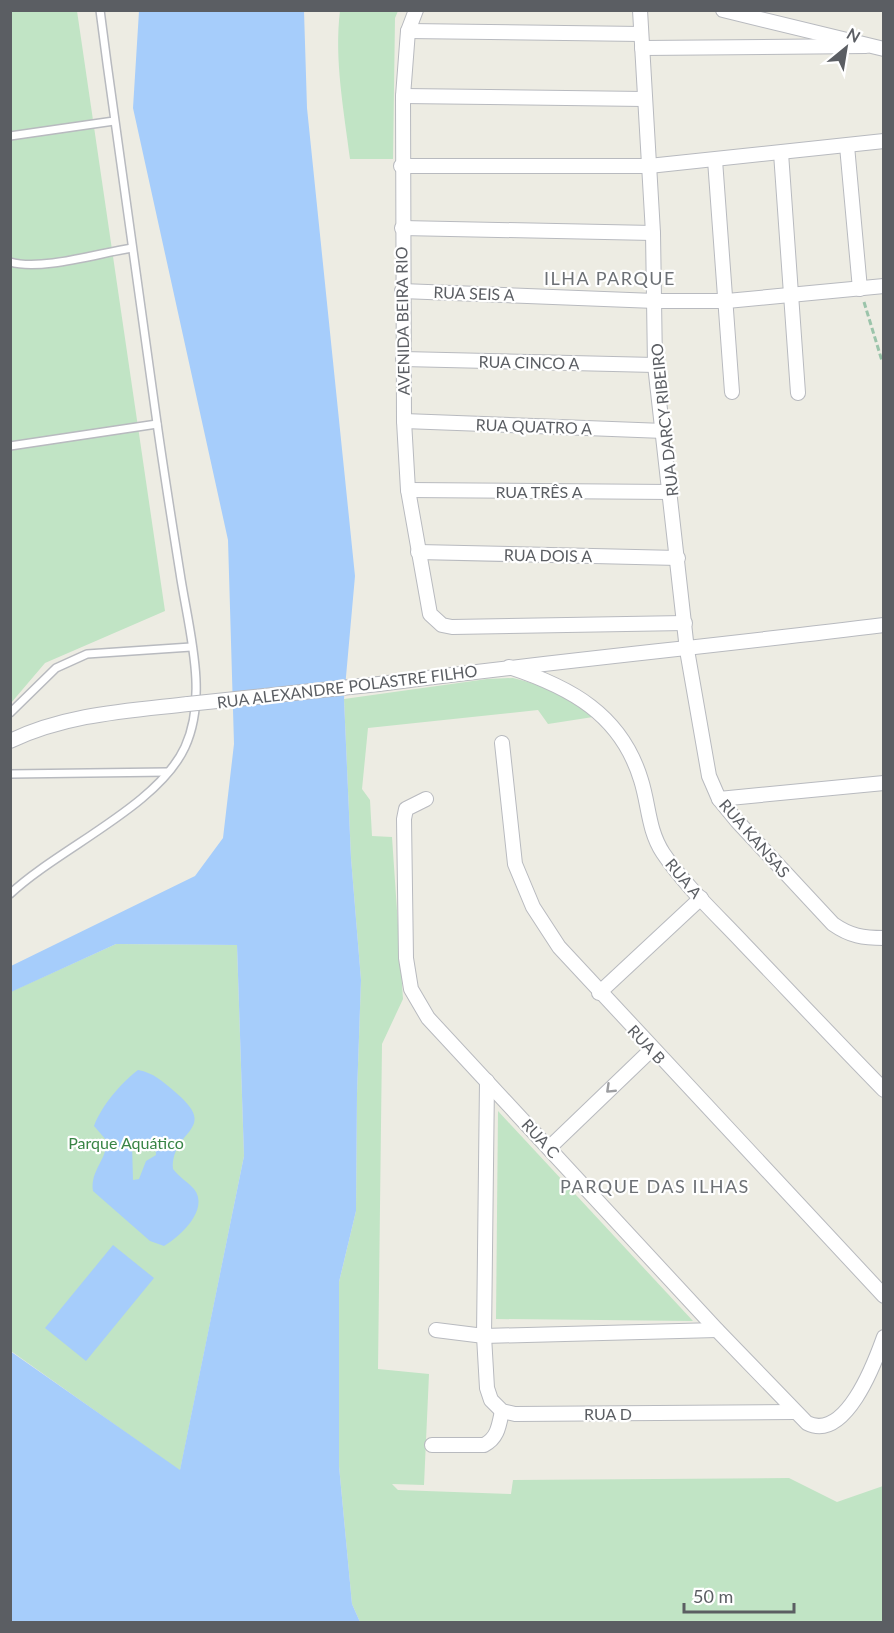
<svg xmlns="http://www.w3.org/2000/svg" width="894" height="1633" font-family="Lato,sans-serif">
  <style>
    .green { fill: #c1e4c5 }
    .water { fill: #a6cdfb; fill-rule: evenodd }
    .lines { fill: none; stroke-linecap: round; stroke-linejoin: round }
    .service-casing { stroke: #b8babf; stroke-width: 10 }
    .minor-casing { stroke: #b8babf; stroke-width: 16 }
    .path { stroke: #9bc4aa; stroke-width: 3; stroke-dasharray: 6 3; stroke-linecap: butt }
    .service { stroke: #fff; stroke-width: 7 }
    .minor { stroke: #fff; stroke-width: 14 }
    .minor-bridge-casing { stroke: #b8babf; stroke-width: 16; stroke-linecap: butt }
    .minor-bridge { stroke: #fff; stroke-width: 14 }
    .oneway { stroke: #9d9ea1 }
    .labels { text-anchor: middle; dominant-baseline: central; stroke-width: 4.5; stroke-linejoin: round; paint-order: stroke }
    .street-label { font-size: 16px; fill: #5b5e63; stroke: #fff }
    .park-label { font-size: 16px; fill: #398445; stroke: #fff }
    .neighbourhood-label { font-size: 18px; letter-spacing: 1.5px; fill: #6c7075; stroke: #fff }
  </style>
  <rect width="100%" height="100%" fill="#edece3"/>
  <g class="green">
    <path d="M 11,11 L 77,11 L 165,611 L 45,663 L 11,703 Z"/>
    <path d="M 340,11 L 398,11 L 395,18 L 393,159 L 350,159 C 344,111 334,59 340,11 Z"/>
    <path d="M 513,678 C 545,686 568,696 593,717 L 548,724 L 538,710 L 368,728 L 362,789 L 370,800 L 372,836 L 392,837 L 403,999 L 382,1044 L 378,1369 L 429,1374 L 424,1485 L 392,1484 L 398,1490 L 511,1494 L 513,1480 L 789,1478 L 837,1502 L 883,1486 L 883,1622 L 360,1622 L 352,1604 L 339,1466 L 339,1282 L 356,1211 L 357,1094 L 361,980 L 351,858 L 344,699 L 487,679 Z"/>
    <path d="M 116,944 L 237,945 L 244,1156 L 180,1471 L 11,1351 L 10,992 Z"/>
    <path d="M 498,1111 L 693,1321 L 496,1319 Z"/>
  </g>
  <g class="water">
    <path d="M 139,11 L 304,11 L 307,108 L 355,576 L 344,699 L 351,858 L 361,980 L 357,1094 L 356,1211 L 339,1282 L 339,1466 L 352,1604 L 360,1622 L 11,1622 L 10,1351 L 180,1470 L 244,1156 L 237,945 L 116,944 L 11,992 L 11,966 L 195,876 L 223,838 L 234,744 L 228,540 L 133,108 Z"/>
    <path d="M 138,1070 C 154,1073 162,1081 174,1091 C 222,1131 171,1128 173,1169 C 179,1177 188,1182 194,1189 C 210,1209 180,1237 164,1246 L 150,1241 L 93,1191 C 90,1171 106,1161 107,1141 L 94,1126 C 102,1105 121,1083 138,1070 ZM 155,1143 L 156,1155 L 146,1161 L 139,1179 L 133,1180 L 132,1144 Z"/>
    <path d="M 113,1245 L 154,1278 L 86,1361 L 45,1328 Z"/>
  </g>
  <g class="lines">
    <defs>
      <g id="service">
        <path d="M 10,136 L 114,121"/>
        <path d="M 10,262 C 42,271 99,253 132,248"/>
        <path d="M 10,446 L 157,424"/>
        <path d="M 10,713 L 56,668 L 87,654 L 191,647"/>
        <path d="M 10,774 L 168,772"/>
        <path d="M 10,894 C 59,848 158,806 185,747 C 209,695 188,627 180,573 C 172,523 164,473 157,423 C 137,286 118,148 100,10"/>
      </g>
      <g id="minor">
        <path d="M 416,10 L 408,31 L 403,96 L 404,421 L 408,490 L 430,614 L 442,625 L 452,627 L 685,623"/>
        <path d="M 640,10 L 653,233 L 655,365 L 687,650 L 709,776 L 719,799 L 737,821 L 833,924 C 850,936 863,938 884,938"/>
        <path d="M 723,10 L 884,49"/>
        <path d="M 408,31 L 641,34"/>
        <path d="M 642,48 L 866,46"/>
        <path d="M 403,96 L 644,99"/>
        <path d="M 847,146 L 860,289"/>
        <path d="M 781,153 L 798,393"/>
        <path d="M 715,160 L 732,392"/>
        <path d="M 401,166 L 649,166 L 884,141"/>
        <path d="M 402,228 L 653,233"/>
        <path d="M 402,291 L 655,301 L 727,301 L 884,286"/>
        <path d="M 403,359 L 655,365"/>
        <path d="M 404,421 L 664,431"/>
        <path d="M 408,490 L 671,492"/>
        <path d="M 418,552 L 678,558"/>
        <path d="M 509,667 C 570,687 621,714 641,780 C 649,805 648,830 663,853 C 686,887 718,916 745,945 C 791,993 837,1042 884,1090"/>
        <path d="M 379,684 C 547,662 715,646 884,625"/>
        <path d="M 10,741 C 67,714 127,711 188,704"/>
        <path d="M 502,743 L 515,864 L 533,907 L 559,947 L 884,1296"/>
        <path d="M 426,799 L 406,809 L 404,819 L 406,958 L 411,989 L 428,1018 L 717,1330 L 807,1423 C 845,1442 874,1365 884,1337"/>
        <path d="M 719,799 L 884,783"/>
        <path d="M 599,993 L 701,898"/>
        <path d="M 487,1081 L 484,1336 L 487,1388 L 491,1400 L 502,1411 L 515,1414 L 794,1412"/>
        <path d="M 550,1147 L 652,1049"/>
        <path d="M 436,1330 L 484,1336 L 717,1330"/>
        <path d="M 432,1445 L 484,1445 C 498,1438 499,1425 502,1411"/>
      </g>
    </defs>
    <use href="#service" class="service-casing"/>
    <use href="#minor" class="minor-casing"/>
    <path class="path" d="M 864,302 L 882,361"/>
    <use href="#service" class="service"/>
    <use href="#minor" class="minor"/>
    <defs>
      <path id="minor-bridge" d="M 188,704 L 379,684"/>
    </defs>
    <use href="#minor-bridge" class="minor-bridge-casing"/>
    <use href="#minor-bridge" class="minor-bridge"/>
  </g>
  <defs><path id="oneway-chevron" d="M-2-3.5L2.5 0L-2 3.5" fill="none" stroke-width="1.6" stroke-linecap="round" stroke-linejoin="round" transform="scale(1.5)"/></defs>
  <use class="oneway" href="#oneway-chevron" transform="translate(610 1089) rotate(136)"/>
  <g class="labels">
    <g class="street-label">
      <text transform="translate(474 293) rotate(2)">RUA SEIS A</text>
      <text transform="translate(402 321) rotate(-91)">AVENIDA BEIRA RIO</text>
      <text transform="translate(529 362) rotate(1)">RUA CINCO A</text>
      <text transform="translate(664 420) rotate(-96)">RUA DARCY RIBEIRO</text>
      <text transform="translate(534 426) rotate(2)">RUA QUATRO A</text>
      <text x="539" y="491">RUA TRÊS A</text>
      <text transform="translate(548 555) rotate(1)">RUA DOIS A</text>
      <text transform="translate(347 686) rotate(-7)">RUA ALEXANDRE POLASTRE FILHO</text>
      <text transform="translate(755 838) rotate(49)">RUA KANSAS</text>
      <text transform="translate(684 878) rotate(50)">RUA A</text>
      <text transform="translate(647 1044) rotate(47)">RUA B</text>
      <text transform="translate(541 1138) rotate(47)">RUA C</text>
      <text x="608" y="1413">RUA D</text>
    </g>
    <g class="park-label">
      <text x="126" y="1142">Parque Aquático</text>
    </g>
    <g class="neighbourhood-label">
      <text x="610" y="278">ILHA PARQUE</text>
      <text x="655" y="1186">PARQUE DAS ILHAS</text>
    </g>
  </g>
  <rect width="894" height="1633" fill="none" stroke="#5b5e63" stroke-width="24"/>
  <g transform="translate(846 48) rotate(30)" stroke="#ffffff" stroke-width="4.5" paint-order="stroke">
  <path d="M0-4.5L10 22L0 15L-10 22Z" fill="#5b5e63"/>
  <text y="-9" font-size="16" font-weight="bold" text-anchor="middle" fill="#5b5e63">N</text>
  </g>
  <path d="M684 1603v9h110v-9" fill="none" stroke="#5b5e63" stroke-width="3"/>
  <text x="693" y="1603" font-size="18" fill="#5b5e63" stroke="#ffffff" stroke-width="4.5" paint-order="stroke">50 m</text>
</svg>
